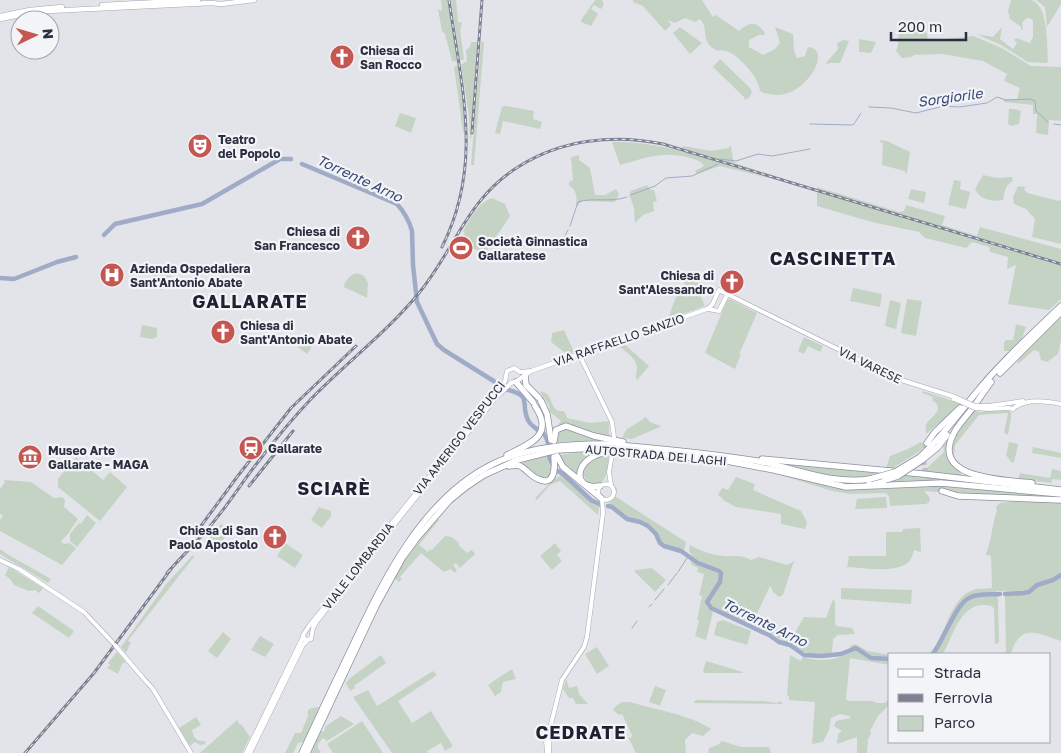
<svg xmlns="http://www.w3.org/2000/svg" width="1061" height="753" font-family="'Golos Text',sans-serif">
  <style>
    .green { fill: #c5d3c5 }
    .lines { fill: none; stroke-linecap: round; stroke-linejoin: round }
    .stream { stroke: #a0acc7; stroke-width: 1 }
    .river { stroke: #a0acc7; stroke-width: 4.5 }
    .motorway-tunnel { stroke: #bec0c8; stroke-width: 5.5; stroke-dasharray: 5.5 3; stroke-linecap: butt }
    .secondary-casing { stroke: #a8aab4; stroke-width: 5 }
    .primary-casing { stroke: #a3a7b5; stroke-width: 5.5 }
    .motorway-casing { stroke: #8b8fa0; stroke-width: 7 }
    .secondary { stroke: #fff; stroke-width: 4 }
    .primary { stroke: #fff; stroke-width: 4.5 }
    .motorway { stroke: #fff; stroke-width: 5.5 }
    .rail-casing { stroke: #7d8193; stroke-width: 3 }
    .rail { stroke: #f2f4f7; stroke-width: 1; stroke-dasharray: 4; stroke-linecap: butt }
    .secondary-bridge-casing { stroke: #a8aab4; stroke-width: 5; stroke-linecap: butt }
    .motorway-bridge-casing { stroke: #8b8fa0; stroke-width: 7; stroke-linecap: butt }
    .secondary-bridge { stroke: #fff; stroke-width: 4 }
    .motorway-bridge { stroke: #fff; stroke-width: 5.5 }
    .labels { text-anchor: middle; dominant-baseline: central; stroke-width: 4.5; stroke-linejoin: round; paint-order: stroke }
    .poi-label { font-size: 12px; font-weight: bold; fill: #2c2f41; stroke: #f2f4f7; text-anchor: start }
    .street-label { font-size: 12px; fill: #2c2f41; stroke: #f2f4f7 }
    .water-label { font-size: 14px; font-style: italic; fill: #384773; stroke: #f2f4f7 }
    .district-label { font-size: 18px; font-weight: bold; letter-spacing: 1px; fill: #1e2132; stroke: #f2f4f7 }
  </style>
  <rect width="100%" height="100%" fill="#e3e4ea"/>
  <g class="green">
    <path d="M 441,0 L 448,0 L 457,62 L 452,61 L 445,34 L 442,31 L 438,9 L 442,11 Z"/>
    <path d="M 451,0 L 456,0 L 458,22 L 462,23 L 460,30 L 464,59 L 460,61 Z"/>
    <path d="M 595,0 L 602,0 L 604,5 L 601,9 L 594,5 L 591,9 L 598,14 L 591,26 L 581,22 L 581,20 Z"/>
    <path d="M 633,0 L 702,0 L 713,17 L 716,15 L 739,31 C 751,21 756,21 765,33 L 764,35 L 759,35 L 749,40 L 749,47 L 763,55 L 775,49 L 780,43 L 775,27 L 793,34 L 794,51 L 797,58 L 805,56 L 808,47 C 833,48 807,97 775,95 C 769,94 765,94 760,91 C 759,78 741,58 729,52 C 722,49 719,53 711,47 C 702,38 708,27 700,19 L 695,22 L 685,18 L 675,23 L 668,20 L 671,25 L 665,31 L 643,6 L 633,2 Z"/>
    <path d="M 1011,0 C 1017,0 1025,0 1031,0 C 1049,5 1047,46 1048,62 L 1046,63 L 1028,62 L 1001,45 L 976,34 L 993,37 L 1002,27 L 1000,39 L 1013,49 L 1017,43 L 1014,40 L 1016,38 L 1030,43 L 1033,37 L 1033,20 L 1029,18 C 1022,20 1022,22 1023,29 L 1021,30 L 1021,27 L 1010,19 L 1008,11 Z"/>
    <path d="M 1036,0 L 1061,0 L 1061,4 L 1047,27 L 1045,7 Z"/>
    <path d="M 899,25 L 905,26 L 909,30 L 927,33 L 928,41 L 973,36 L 1002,48 L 1031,66 L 1061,67 L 1061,121 L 1049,120 L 1048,135 L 1036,133 L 1037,114 L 1033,114 L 1033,105 L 1004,102 L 1004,99 L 1017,99 L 1020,88 L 1004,81 L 1007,74 L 983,61 L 942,54 L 914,55 L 912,57 L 902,58 L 896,51 L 898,45 Z"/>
    <path d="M 680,27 L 702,43 L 690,54 L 673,33 Z"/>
    <path d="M 859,39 L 876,42 L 871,53 L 859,52 Z"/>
    <path d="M 844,40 L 849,41 L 840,63 L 831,63 L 827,64 L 826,63 L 838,49 L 837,43 Z"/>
    <path d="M 471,42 L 478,42 L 478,45 L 471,139 L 470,139 L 469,116 L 461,65 L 467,61 L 466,50 L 470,47 Z"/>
    <path d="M 481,42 L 484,42 L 474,165 L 471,165 Z"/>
    <path d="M 720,59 L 748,86 L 752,91 L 750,97 L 745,100 L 744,97 L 713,67 Z"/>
    <path d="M 458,65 L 466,132 L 463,132 L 454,67 Z"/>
    <path d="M 506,106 L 534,111 L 533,119 L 542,122 L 540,129 L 503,121 L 500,134 L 495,133 L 502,107 Z"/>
    <path d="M 1009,109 L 1015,109 L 1021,111 L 1019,124 L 1011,126 L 1008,124 Z"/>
    <path d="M 400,113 L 416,118 L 411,133 L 395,126 Z"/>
    <path d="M 881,140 L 887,141 L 910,152 L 907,173 L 905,173 L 905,171 L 882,165 L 883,143 L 879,142 Z"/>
    <path d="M 612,142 C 666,140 721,164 772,179 L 720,166 L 697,174 L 695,171 L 704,166 C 700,160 694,159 687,157 C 660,151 646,158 620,165 Z"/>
    <path d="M 683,146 L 711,151 L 729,148 L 729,146 L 731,146 L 733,160 L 735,163 L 811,188 L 682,148 Z"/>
    <path d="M 579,155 L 579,160 L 590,168 L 595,195 L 605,195 L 616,189 L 619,194 L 615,202 L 582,201 L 577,206 L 576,204 C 578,196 575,189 569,185 L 569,182 L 573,180 L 571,157 Z"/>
    <path d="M 983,175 L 997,178 L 1012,177 L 1013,181 C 1005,185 1005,191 1003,200 C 993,202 980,200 975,189 Z"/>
    <path d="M 954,180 L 961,181 L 960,189 L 970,192 L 966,209 L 948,205 Z"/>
    <path d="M 647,185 L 651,190 L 654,190 L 657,201 L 653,202 L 654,211 L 643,215 L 635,223 L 634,208 L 629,194 L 631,191 Z"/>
    <path d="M 1018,186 L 1026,187 L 1024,189 L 1027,193 L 1059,201 L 1061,200 L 1061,244 L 1032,237 L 1035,219 L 1026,209 L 1014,204 L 1013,197 Z"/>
    <path d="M 817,187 L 899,212 L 904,211 L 906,205 L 945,216 L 942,225 L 977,236 L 980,227 L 1061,249 L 1061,299 L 1049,310 L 1008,304 L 1016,265 L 1007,269 L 1008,257 L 990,252 L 989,247 L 972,242 L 966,248 L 925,238 L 919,232 L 872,222 L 817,206 Z"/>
    <path d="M 911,189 L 926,192 L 924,203 L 908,199 Z"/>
    <path d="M 492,198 L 505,204 L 510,216 L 486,252 L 471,248 L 463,236 L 465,233 L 463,232 C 469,219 479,202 492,198 Z"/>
    <path d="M 161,265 L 173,273 L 161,291 L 149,282 Z"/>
    <path d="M 675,271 L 706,285 L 700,295 L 705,306 L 669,319 L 669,316 L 678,291 L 683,289 L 685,283 L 672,275 Z"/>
    <path d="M 357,273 L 364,276 L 368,283 L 367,298 L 344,287 C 344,281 351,274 357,273 Z"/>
    <path d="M 853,288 L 882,294 L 880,307 L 850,301 Z"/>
    <path d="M 730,299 L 757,313 L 741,350 L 739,353 L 741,354 L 735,369 L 705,353 L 727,300 Z"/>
    <path d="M 907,299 L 922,301 L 916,336 L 901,333 Z"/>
    <path d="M 890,300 L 901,303 L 896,329 L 885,326 Z"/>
    <path d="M 1061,317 L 1061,340 L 1058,354 L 1047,362 L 1041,360 L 1039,352 L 1034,350 L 1018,364 L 1017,363 L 1020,358 Z"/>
    <path d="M 1016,324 L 1026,327 L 1021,341 L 1013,351 L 1004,351 L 1004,343 L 1006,340 L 1013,340 Z"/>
    <path d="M 142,325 L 157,328 L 157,337 L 152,339 L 140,337 Z"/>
    <path d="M 564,330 L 574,352 L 568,355 L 551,342 L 552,333 Z"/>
    <path d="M 306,336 L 315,342 L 307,354 L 298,347 Z"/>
    <path d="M 804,337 L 823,346 L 820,352 L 808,346 L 804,354 L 798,351 Z"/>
    <path d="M 622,342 L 649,366 L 637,380 C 635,375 637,372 637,367 C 635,357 625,350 616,345 Z"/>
    <path d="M 541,391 C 543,392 546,393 548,395 C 554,403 551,412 564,411 L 567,418 L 590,423 L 609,421 L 609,437 L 569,425 L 553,434 L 552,433 L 561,421 L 550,412 L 549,406 L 540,392 Z"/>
    <path d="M 923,391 L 956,402 L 961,405 L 926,434 C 926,431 925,428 926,425 C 929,417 947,410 932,400 L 933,397 L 922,393 Z"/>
    <path d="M 1005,409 L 1011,412 L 1011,418 L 1008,435 L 1004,433 L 1008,413 L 979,415 L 955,445 L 954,460 C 949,437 960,428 973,410 L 979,412 Z"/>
    <path d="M 646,417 L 650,422 L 661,426 L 660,427 L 632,439 L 622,438 L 626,430 Z"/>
    <path d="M 565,428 L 608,441 L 556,442 L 557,432 Z"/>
    <path d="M 948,441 C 947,456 949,465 962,474 L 961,476 L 924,471 L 944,452 L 943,446 Z"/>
    <path d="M 921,442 L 924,444 L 922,450 L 891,469 L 886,468 L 890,456 L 908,449 Z"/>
    <path d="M 1009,442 L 1018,444 L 1018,445 L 1014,462 L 1012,463 L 1006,455 Z"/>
    <path d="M 1033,447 L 1061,453 L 1061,458 L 1032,453 Z"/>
    <path d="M 596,450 L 597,452 C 585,457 577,464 578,478 L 563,464 L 559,455 Z"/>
    <path d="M 609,454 C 608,465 609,476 600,484 L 588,483 L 582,474 L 583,466 L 593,456 Z"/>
    <path d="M 546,456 L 552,472 L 550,476 C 538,481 530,470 521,463 Z"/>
    <path d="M 76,457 L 103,480 L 110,472 L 127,487 L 100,521 L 58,487 L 58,479 Z"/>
    <path d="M 781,462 L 884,472 C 851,485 813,472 781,462 Z"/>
    <path d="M 726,464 L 765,470 L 831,487 L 846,489 L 940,486 L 985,489 L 1050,496 L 977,495 L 924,491 L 930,498 L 929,502 L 926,504 L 890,506 L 889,496 L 885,493 L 850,494 L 832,491 L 771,472 Z"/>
    <path d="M 1052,469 L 1061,471 L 1061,480 L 1052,479 L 1051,483 L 1018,479 L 1020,473 L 1050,478 Z"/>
    <path d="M 905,474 L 978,482 L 978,484 L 949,482 L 887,483 L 887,481 Z"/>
    <path d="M 561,475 C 576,484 584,500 599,507 L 598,515 L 560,481 L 550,485 L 537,500 L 535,498 L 551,482 Z"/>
    <path d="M 736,477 L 755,484 L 753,490 L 801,511 L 807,522 L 805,529 L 781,524 L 781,514 L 736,507 L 723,500 L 723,499 L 718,495 L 722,488 L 728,490 Z"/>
    <path d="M 4,480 L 31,482 L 54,498 L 62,497 L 65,500 L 64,507 L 78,519 L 67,535 L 61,541 L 64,544 L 69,543 L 76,548 L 62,565 L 0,531 L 0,520 L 3,516 L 0,514 L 0,489 L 5,482 Z"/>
    <path d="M 615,487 L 617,488 L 616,497 L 686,542 L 684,551 L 665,546 L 661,543 L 649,526 L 640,521 L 628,518 L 609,504 L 615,497 Z"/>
    <path d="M 886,497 L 887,508 L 855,509 L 857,499 Z"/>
    <path d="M 1019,501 L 1061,502 L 1061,572 L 1054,578 L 1037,583 L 1025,592 L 996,591 L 998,600 L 999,643 L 995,644 L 994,608 C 990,605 988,605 983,605 C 960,605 952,638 943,654 L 929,654 C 946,637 949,598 973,590 C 978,588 986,589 992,588 L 991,556 L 986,555 L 986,554 C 992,539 992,524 997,510 L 996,507 L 1000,503 Z"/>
    <path d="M 319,507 L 331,511 L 331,516 L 322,528 L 311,520 Z"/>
    <path d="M 87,515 L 96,523 L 77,547 L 70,541 L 70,534 L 79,523 L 81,524 Z"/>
    <path d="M 436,518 L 439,520 L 419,545 L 428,552 L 430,549 L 432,550 L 445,536 L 452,537 L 459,543 L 459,546 L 467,553 L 471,550 L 474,552 L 475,554 L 460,568 L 456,563 L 453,565 L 457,570 L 455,573 L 451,569 L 444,572 L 421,553 L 400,577 L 402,579 L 399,582 L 393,577 L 416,544 Z"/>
    <path d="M 221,524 L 229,531 L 219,546 L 209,538 Z"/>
    <path d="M 920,528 L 921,551 L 920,552 L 914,550 C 912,555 912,561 906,564 C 890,573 865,568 847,567 L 849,556 L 886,556 L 886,532 L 902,532 L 903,529 Z"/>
    <path d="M 285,543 L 303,555 L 295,568 L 277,556 Z"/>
    <path d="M 555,543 L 561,551 L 557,555 L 562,561 L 552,570 L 540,556 Z"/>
    <path d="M 690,545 C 700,551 712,555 724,556 C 738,557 737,554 751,560 L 759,557 L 787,565 L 794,561 L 783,595 L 779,597 L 774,593 L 770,586 L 754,620 L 773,627 L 792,638 L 804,617 L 826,618 L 833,599 L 835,602 L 835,624 L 836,626 L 852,628 L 855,634 L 838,635 L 833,639 L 832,652 L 829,654 L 813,654 L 803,652 L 757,626 L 714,609 L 710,606 L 709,603 C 714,593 725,583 721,572 C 710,565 695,563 689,551 Z"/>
    <path d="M 0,549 L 7,554 L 51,579 L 48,583 L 6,558 L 0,554 Z"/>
    <path d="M 193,555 L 194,557 L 130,638 L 128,641 L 131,642 L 126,653 L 121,647 L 167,583 Z"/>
    <path d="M 689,558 C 696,563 713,568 718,573 C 725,581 707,596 706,606 L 713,612 L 706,640 L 695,636 L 699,621 L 697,620 L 702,596 L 699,595 L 704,574 L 697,572 L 698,568 L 692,565 L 690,559 L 687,559 Z"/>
    <path d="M 9,567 L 43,588 L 39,593 L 35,590 L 29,591 L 14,585 L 11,580 L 5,575 Z"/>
    <path d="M 652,568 L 666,580 L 655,592 L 635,572 L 635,570 Z"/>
    <path d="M 1061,577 L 1061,641 C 1039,634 1020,622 1011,654 L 1006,654 L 1005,595 L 1028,595 L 1040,585 L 1052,583 Z"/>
    <path d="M 841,588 L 912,590 L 911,604 L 841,599 Z"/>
    <path d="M 38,606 L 74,631 L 69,638 L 32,613 Z"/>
    <path d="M 723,620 L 751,631 L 747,645 L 714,635 L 717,622 Z"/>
    <path d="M 223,632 L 231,639 L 217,658 L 208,651 Z"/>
    <path d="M 260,636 L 274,644 L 265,657 L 251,650 Z"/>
    <path d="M 855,644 L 868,651 L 890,655 L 890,665 L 850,658 L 846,699 L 848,701 L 871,701 L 877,703 L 884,703 L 888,700 L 890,690 L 890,704 L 878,716 L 870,731 L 871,734 L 868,739 L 867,753 L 857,753 L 857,737 L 837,744 L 838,734 L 842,731 L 834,726 L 836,721 L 851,718 L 849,716 L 840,714 L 831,718 L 829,730 L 823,742 L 812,744 L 815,702 L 789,700 L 789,696 L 787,695 L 790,655 L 801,661 L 803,657 C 820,662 835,661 850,652 L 850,646 Z"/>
    <path d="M 597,647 L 609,666 L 597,674 L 585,654 Z"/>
    <path d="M 117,652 L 126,662 L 122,664 L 118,674 L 107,668 L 110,665 L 108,663 Z"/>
    <path d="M 381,655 L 386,663 L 354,686 L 355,688 L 350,691 L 346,683 L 349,679 Z"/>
    <path d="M 706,661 L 743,672 L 743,673 L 704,673 L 703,671 Z"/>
    <path d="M 512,669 L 516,679 L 503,682 L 501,692 L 495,696 L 488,685 Z"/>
    <path d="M 433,671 L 437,675 L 398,701 L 412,723 L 431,711 L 453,746 L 445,751 L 441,743 L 427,751 L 428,753 L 392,753 L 353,697 L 368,690 L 377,706 Z"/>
    <path d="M 566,679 L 569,688 L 577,686 L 579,694 L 588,704 L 576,704 L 573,698 L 569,698 L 563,689 Z"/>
    <path d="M 655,686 L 666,690 L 660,706 L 649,702 Z"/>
    <path d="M 696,700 L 764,701 L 777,703 L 780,701 L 783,704 L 693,703 Z"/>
    <path d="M 622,702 L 630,702 C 656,710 688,714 711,729 L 703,736 L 692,733 L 685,740 L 686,753 L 636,753 L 628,737 L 631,738 L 632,735 L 622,714 L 619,715 L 613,710 L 617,705 Z"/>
    <path d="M 320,707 L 304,742 L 298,743 L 293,753 L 285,753 L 295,733 L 301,733 L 308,716 L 308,710 L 312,708 Z"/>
    <path d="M 341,716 L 354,724 L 327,741 L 323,738 L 318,744 L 318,748 L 321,753 L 311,753 L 320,732 L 324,731 L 326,726 Z"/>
    <path d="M 196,717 L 201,725 L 192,730 C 194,739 197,742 206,741 L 205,744 L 200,745 L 195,742 L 190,746 L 179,728 Z"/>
    <path d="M 237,720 L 240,725 L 241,724 L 250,737 L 242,753 L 200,753 Z"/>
    <path d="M 362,721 L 383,753 L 333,753 L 327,744 Z"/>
    <path d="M 722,741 L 741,747 L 769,747 L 771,753 L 708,753 L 709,748 L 719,744 Z"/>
  </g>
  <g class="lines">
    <g class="stream">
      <path d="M 869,107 L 891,108 L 916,113 L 944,106 L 959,107 L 987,103 L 997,97 L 1006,100 L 1030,99 L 1035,101 L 1036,111 L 1048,122"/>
      <path d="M 810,124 L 852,125 L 854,124 L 861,113"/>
      <path d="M 1054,124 L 1061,125"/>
      <path d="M 720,159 L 736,161 L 758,154 L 772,156 L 810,149"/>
      <path d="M 631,195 L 655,186 L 666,178 L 692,176 L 718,164"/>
      <path d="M 570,226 L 578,202 C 593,197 610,203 627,197"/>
      <path d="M 558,249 L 568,230"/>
      <path d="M 678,572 L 689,555"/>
      <path d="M 668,585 L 677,573"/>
      <path d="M 655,600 L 664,589"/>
      <path d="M 649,607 L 652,604"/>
      <path d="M 632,628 L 637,621"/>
    </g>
    <g class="river">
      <path d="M 302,164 L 397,204 C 405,213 409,220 412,231 L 413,265 L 417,302 L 437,344 L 444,350 L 500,385"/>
      <path d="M 104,235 L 115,224 L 202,204 L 280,159 L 291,159"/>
      <path d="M 0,278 L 14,279 L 57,262 L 76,257"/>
      <path d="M 508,390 C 533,396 520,404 528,420 C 530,425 535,427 539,431"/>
      <path d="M 543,433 L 546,437 L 548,443"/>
      <path d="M 549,457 L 553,466"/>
      <path d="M 558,471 L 563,474 L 591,500 L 601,505"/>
      <path d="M 608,506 L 612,507 L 627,519 L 640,522 L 648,526 L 656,534 L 660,543 L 664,546 L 681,551 L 698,563 L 719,571 L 721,573 L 720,582 L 707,602 L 711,608 L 769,635 L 779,642 L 790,645 L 804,655 L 821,656 L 841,654 L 856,648 L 871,658 L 890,659"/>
      <path d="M 1005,594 L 1024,593 L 1029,592 L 1037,585 L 1053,580 L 1061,575"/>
      <path d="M 933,654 C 943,641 956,604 969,598 C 977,593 991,595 1000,594"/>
    </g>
    <path class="motorway-tunnel" d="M 927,443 C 920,465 924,477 942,491"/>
    <defs>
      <g id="secondary">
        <path d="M 708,309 L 719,311 L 727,295"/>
        <path d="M 579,354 L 612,422 L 614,437"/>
        <path d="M 520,372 L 514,368 L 507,371 L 505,381 L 500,389 L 309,626 L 303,635 L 305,640 L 311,639 L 313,628 L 317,621 L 493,401 L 511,383 L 517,381 L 531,371"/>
        <path d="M 520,372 L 531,371 L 707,309 L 712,305 L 719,290 L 898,379 L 955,397"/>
        <path d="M 989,406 L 1023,401"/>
        <path d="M 989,409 L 1008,408 L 1013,409 C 1024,398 1046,401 1061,404"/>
        <circle cx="606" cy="492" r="8"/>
        <path d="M 611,485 L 609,472 L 612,455"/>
        <path d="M 0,560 L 19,569 L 84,612 L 115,645"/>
        <path d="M 143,678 L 153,689 L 191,753"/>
        <path d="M 547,752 L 546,741 L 548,732"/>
        <path d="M 246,753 L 303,637"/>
        <path d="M 250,753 L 303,645 L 307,641"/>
        <path d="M 549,753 L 550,728 L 562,680 L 584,647 L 587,637 L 603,513 L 602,499"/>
      </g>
      <g id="primary">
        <path d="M 102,5 L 198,0"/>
        <path d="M 0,16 L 30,10 L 62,7"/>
        <path d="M 0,19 L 31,13 L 48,11 L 211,3 L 221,4 L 254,0"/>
      </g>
      <g id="motorway">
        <path d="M 1000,373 L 1061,312"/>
        <path d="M 525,375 L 526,385 L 539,398"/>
        <path d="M 516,382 L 533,402"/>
        <path d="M 991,382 C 984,391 978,401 971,410 C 965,418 957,426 953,435 C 931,480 1007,480 1032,483"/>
        <path d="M 541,401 L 547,414 L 551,440"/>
        <path d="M 554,441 L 556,430 L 566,426 L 594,436 L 623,442"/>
        <path d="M 927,443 L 935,432 L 960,408"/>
        <path d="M 507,455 C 530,444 555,435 535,406"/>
        <path d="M 557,456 L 563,467 L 601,498"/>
        <path d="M 920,457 C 941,438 957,416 975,394 C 1001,362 1032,334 1061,306"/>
        <path d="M 762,459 L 923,474 L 1061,490"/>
        <path d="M 922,460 L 938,447 L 947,435"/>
        <path d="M 509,466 L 518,465 C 526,468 530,476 538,479 C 555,487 555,468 554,457"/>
        <path d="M 869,484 L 885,480"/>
        <path d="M 600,486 C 569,491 575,455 609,452"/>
        <path d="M 942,491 L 958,496 L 1061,500"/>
        <path d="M 302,753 C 318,718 335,682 352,647 C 384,579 422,499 493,464 C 528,447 566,444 604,444 C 655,448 706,453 757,461 C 796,468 831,485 870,479"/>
        <path d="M 307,753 L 376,606 L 403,557 L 417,538 L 449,501 L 466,487 L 484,475 L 517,460 L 557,450 L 596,448 L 727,461 L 774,470 L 846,487 L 941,483 L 1061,494"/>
      </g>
    </defs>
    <use href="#secondary" class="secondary-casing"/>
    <use href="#primary" class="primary-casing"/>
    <use href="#motorway" class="motorway-casing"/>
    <use href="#secondary" class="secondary"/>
    <use href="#primary" class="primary"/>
    <use href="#motorway" class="motorway"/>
    <defs>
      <g id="rail">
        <path d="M 472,133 L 482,0"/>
        <path d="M 442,247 C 484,164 461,86 449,0"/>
        <path d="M 249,486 L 293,431"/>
        <path d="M 198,530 L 237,477 L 291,408 L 356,346"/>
        <path d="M 167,573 C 183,555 200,539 215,520 C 230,502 243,481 258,462 C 274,441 292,419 311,399 C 346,363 387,332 419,293 C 455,249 467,199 518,167 C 562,139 614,134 663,144 L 1061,264"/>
        <path d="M 25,753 L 94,673 L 171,569"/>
      </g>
    </defs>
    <use href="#rail" class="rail-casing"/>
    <use href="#rail" class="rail"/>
    <defs>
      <g id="secondary-bridge">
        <path d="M 955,397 L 975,406 L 989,406"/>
        <path d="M 954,399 L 975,408 L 989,409"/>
        <path d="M 115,645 L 143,678"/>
      </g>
      <g id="motorway-bridge">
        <path d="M 870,479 L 895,472 L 920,457"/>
        <path d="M 885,480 L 898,476 L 922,460"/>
      </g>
    </defs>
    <use href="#secondary-bridge" class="secondary-bridge-casing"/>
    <use href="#motorway-bridge" class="motorway-bridge-casing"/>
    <use href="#secondary-bridge" class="secondary-bridge"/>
    <use href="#motorway-bridge" class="motorway-bridge"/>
  </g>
  <defs>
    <symbol id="church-disc" viewBox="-11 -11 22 22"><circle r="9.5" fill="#c65651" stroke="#f2f4f7"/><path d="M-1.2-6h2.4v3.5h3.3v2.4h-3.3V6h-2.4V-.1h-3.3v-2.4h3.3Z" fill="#fff"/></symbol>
    <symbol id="theatre-disc" viewBox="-11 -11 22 22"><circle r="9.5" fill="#c65651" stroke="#f2f4f7"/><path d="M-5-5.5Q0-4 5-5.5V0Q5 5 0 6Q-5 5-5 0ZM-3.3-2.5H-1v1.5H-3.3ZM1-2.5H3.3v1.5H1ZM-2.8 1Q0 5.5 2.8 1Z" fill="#fff"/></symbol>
    <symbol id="stadium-disc" viewBox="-11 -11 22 22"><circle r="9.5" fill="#c65651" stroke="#f2f4f7"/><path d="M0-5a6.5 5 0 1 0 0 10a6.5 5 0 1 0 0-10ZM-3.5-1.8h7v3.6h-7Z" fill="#fff"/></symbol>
    <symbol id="hospital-disc" viewBox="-11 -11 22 22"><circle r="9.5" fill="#c65651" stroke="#f2f4f7"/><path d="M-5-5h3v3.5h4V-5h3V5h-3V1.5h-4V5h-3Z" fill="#fff"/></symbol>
    <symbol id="station-disc" viewBox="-11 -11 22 22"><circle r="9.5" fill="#c65651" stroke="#f2f4f7"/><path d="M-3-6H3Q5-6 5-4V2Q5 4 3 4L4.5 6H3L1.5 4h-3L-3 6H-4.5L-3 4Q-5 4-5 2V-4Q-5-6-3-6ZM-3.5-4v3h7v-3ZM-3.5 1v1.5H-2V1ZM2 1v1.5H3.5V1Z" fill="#fff"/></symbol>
    <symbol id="museum-disc" viewBox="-11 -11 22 22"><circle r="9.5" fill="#c65651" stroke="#f2f4f7"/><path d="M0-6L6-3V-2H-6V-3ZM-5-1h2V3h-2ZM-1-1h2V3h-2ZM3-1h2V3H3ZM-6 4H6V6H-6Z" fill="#fff"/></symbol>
  </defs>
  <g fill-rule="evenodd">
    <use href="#church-disc" x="328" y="43" width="28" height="28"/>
    <use href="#theatre-disc" x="186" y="132" width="28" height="28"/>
    <use href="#church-disc" x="344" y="224" width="28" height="28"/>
    <use href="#stadium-disc" x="447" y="234" width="28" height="28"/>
    <use href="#hospital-disc" x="98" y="261" width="28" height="28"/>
    <use href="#church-disc" x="718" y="268" width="28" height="28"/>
    <use href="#church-disc" x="209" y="318" width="28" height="28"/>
    <use href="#station-disc" x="237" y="434" width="28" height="28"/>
    <use href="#museum-disc" x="16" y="443" width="28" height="28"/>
    <use href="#church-disc" x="261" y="523" width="28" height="28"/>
  </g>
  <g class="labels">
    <g class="poi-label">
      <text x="360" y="50">Chiesa di<tspan x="360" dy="14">San Rocco</tspan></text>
      <text x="218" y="139">Teatro<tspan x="218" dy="14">del Popolo</tspan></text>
      <text x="340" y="231" text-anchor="end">Chiesa di<tspan x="340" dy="14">San Francesco</tspan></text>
      <text x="478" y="241">Società Ginnastica<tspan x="478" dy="14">Gallaratese</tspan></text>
      <text x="130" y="268">Azienda Ospedaliera<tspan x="130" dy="14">Sant'Antonio Abate</tspan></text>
      <text x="714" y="275" text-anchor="end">Chiesa di<tspan x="714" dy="14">Sant'Alessandro</tspan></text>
      <text x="240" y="325">Chiesa di<tspan x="240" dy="14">Sant'Antonio Abate</tspan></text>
      <text x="268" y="448">Gallarate</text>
      <text x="48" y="450">Museo Arte<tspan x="48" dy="14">Gallarate - MAGA</tspan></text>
      <text x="258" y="530" text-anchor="end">Chiesa di San<tspan x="258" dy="14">Paolo Apostolo</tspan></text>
    </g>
    <g class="street-label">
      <text transform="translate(619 340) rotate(-19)">VIA RAFFAELLO SANZIO</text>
      <text transform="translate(870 365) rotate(26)">VIA VARESE</text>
      <text transform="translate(459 438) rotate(-52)">VIA AMERIGO VESPUCCI</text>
      <text transform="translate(656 455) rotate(5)">AUTOSTRADA DEI LAGHI</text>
      <text transform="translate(358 566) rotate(-52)">VIALE LOMBARDIA</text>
    </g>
    <g class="water-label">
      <text transform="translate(950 97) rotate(-8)">Sorgiorile</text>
      <text transform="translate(360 178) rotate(25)">Torrente Arno</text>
      <text transform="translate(765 622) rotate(26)">Torrente Arno</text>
    </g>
    <g class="district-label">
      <text x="833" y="258">CASCINETTA</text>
      <text x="250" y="301">GALLARATE</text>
      <text x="334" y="488">SCIARÈ</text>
      <text x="581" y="732">CEDRATE</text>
    </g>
  </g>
  <rect x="888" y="653" width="162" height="90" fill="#f2f4f7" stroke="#a3a5ae"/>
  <rect x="898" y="669" width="25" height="8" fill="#ffffff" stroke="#a3a5ae"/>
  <text x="934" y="678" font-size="15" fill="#2c2f41">Strada</text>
  <rect x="898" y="694" width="25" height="8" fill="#7d8193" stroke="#a3a5ae"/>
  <text x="934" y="703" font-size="15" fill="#2c2f41">Ferrovia</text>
  <rect x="898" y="716" width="25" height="15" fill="#c5d3c5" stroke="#a3a5ae"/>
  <text x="934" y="728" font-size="15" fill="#2c2f41">Parco</text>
  <g transform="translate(35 35) rotate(85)"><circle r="24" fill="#f2f4f7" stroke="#a3a5ae"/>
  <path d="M0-4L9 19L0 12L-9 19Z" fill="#c65651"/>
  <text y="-8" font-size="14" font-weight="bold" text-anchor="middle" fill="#2c2f41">N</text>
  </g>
  <path d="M891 32v8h75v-8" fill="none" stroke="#2c2f41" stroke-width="2.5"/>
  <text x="898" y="32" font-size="15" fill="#2c2f41" stroke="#f2f4f7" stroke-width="4" paint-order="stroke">200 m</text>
</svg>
